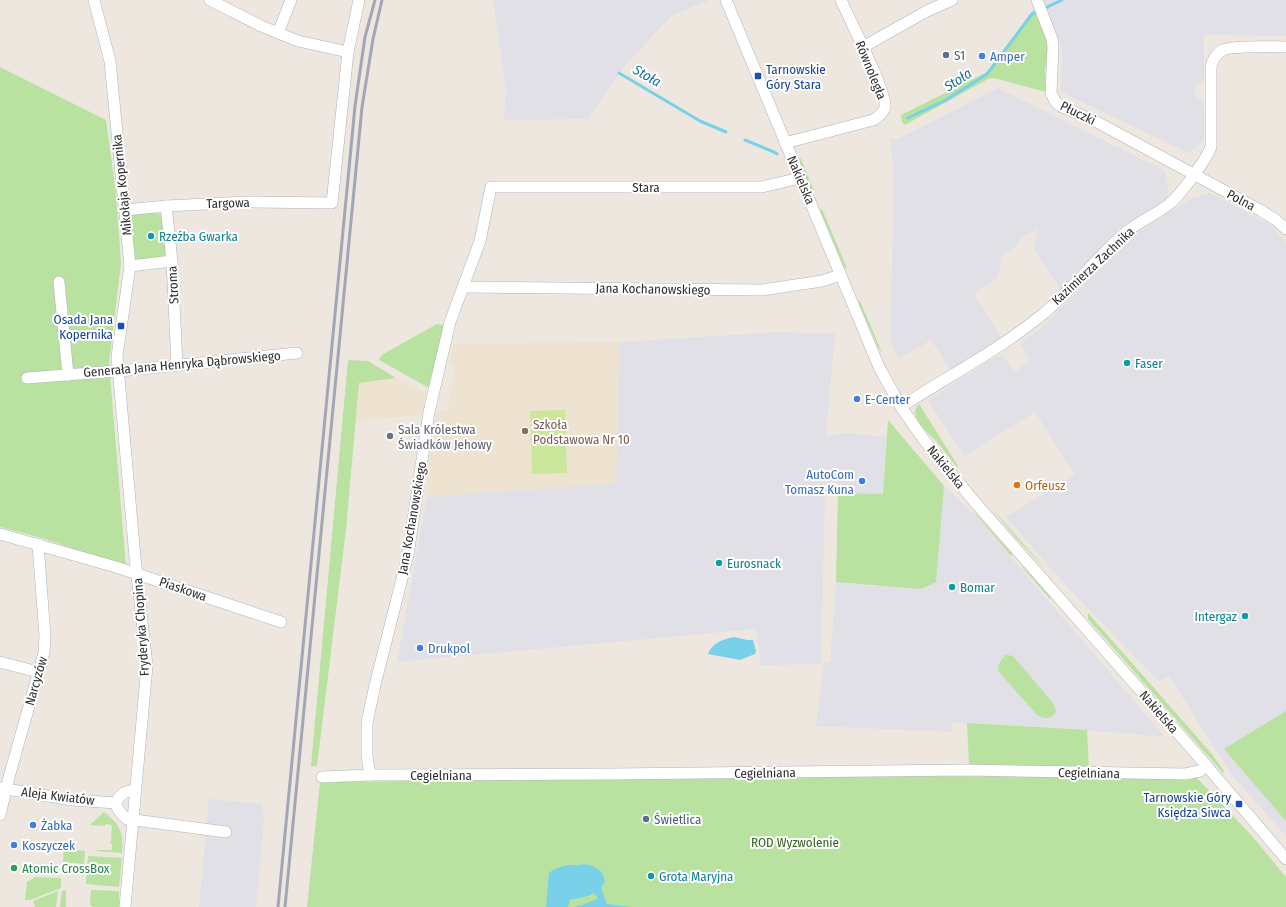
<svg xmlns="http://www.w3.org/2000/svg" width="1286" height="907" font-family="'Fira Sans Condensed',sans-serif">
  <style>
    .industrial { fill: #e1e0e6 }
    .education { fill: #eee3d1 }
    .green { fill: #b9e1a0 }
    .pitch { fill: #cbe79c }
    .water { fill: #79d1e9 }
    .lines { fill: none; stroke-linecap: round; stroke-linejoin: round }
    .stream { stroke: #79d1e9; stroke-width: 3 }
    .minor-casing { stroke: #b0b3bc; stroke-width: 12 }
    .minor { stroke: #fff; stroke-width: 11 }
    .rail { stroke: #a3a6b6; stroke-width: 3 }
    .service-dot { fill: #5c6f8a; stroke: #fff; stroke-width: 1.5 }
    .shop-dot { fill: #3f7fe0; stroke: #fff; stroke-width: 1.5 }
    .transit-dot { fill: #1a4fb4; stroke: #fff; stroke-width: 1.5 }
    .culture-dot { fill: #0f9aa8; stroke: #fff; stroke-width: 1.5 }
    .education-dot { fill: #8d6e63; stroke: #fff; stroke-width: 1.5 }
    .worship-dot { fill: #6b7280; stroke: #fff; stroke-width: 1.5 }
    .food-dot { fill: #e8710a; stroke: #fff; stroke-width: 1.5 }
    .leisure-dot { fill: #2e9e5b; stroke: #fff; stroke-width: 1.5 }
    .labels { text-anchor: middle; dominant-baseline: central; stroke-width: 4; stroke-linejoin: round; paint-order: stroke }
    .service-label { font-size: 13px; fill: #4e5e75; stroke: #fff; text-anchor: start }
    .shop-label { font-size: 13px; fill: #366cbe; stroke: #fff; text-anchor: start }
    .transit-label { font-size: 13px; fill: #164399; stroke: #fff; text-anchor: end }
    .street-label { font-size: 13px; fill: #2d2d2d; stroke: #fff }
    .culture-label { font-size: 13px; fill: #0d838f; stroke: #fff; text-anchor: start }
    .education-label { font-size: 13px; fill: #785e54; stroke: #fff; text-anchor: start }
    .worship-label { font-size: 13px; fill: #5b616d; stroke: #fff; text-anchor: start }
    .food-label { font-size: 13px; fill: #c56008; stroke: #fff; text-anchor: start }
    .park-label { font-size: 13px; fill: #31681f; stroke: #fff }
    .leisure-label { font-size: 13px; fill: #27864d; stroke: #fff; text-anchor: start }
    .water-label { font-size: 14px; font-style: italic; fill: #147299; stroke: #fff }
  </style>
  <rect width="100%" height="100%" fill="#ede7e0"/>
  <g class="industrial">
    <path d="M 493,0 L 709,0 L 671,16 L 621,70 L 588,119 L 504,120 L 506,89 Z"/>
    <path d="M 1042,0 L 1286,0 L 1286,36 L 1204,35 L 1204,81 L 1195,85 L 1195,97 L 1203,101 L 1204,112 L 1204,140 L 1189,153 L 1061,92 L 1062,48 Z"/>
    <path d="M 998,88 L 1165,171 L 1169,197 L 1121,227 L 1060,289 L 1034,249 L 1037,229 L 1021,238 L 1015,247 L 1002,255 L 998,278 L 974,294 L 1001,337 L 950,369 L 931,340 L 899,359 L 890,342 L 894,174 L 890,139 L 898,139 Z"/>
    <path d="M 1210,193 L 1269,224 L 1286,243 L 1286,836 L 1232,775 L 1169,676 L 1159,681 L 1068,588 L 1006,517 L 1075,475 L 1035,412 L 964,456 L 928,400 L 995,357 L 1003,356 L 1014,372 L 1030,361 L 1021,346 L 1023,340 L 1040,329 L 1132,236 L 1191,199 Z"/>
    <path d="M 780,332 L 835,334 L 826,436 L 846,433 L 886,437 L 883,494 L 838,493 L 825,495 L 821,664 L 761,665 L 756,629 L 397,662 L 427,497 L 616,483 L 619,342 Z"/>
    <path d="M 944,486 L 972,512 L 1165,737 L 1121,733 L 967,723 L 952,723 L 952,732 L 816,726 L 824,663 L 830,663 L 836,582 L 874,586 L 935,582 Z"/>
    <path d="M 209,799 L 261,804 L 264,821 L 256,907 L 199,907 Z"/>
  </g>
  <g class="education">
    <path d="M 619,342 L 616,483 L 427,497 L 430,451 L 437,411 L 448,409 L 455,365 L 449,364 L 454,344 Z"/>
    <path d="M 396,378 L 420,390 L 427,397 L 423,415 L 356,421 L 359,383 Z"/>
  </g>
  <g class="green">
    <path d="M 1034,9 L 1049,42 L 1045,71 L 1046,92 L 994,78 L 988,79 L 905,125 L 902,122 L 901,115 L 987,72 Z"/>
    <path d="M 0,67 L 106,120 L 116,193 L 121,263 L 109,363 L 126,567 L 42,538 L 0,527 Z"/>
    <path d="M 798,158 L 801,159 L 814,191 L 812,193 Z"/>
    <path d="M 822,209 L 847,268 L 844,267 L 820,210 Z"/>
    <path d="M 133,213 L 155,213 L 160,214 L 164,219 L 166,258 L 139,261 L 133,259 L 130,216 Z"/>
    <path d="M 860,301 L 882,352 L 879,349 L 858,302 Z"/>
    <path d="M 437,324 L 445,326 L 429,388 L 379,360 L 380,357 L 385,353 Z"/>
    <path d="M 348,360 L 368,361 L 396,378 L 359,383 L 346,529 L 317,766 L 311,766 Z"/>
    <path d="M 919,404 L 958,466 L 957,467 C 950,459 944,450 937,442 C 930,434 906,416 919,404 Z"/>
    <path d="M 888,420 L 944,486 L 936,582 L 921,589 L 836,582 L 838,493 L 883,494 Z"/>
    <path d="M 989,505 L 1050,574 L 1015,537 Z"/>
    <path d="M 974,513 L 975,513 L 1012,554 L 1011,556 Z"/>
    <path d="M 1021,566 L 1022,566 L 1050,596 L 1051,600 Z"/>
    <path d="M 1088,613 L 1211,753 L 1224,771 L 1223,773 L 1088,619 Z"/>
    <path d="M 1006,655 L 1013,656 L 1053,703 L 1056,711 C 1052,719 1044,720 1037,715 L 999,672 C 996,666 1001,659 1006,655 Z"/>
    <path d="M 1286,711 L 1286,821 L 1224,749 Z"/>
    <path d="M 967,723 L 1087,730 L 1089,768 L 969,765 Z"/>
    <path d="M 887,776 L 1196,777 L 1252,836 L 1286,877 L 1286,907 L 307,907 L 320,782 Z"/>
    <path d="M 104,812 C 120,824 124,833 122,853 L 97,851 L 97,850 L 112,850 L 112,844 L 110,843 L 111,842 L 112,825 L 105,824 L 105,826 L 90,825 Z"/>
    <path d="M 64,849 L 85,851 L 84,864 L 63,862 Z"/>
    <path d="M 88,856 L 122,858 L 119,887 L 86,884 Z"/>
    <path d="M 35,877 L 61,878 L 61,888 L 30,900 L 25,900 L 27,882 Z"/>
    <path d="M 66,890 L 66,907 L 60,907 L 62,891 Z"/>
    <path d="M 91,890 L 119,891 L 119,907 L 92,907 L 92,905 L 90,905 Z"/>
    <path d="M 58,891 L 56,907 L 35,907 L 33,901 Z"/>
  </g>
  <path class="pitch" d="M 565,410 L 567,473 L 532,474 L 530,411 Z"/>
  <g class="water">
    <path d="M 734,637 L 747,640 L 753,640 L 756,651 L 755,654 L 740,660 L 708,654 C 712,643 723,639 734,637 Z"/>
    <path d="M 584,864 C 596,867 602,868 605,881 L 601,888 L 607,904 L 631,907 L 574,907 L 582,905 L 597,899 L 597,897 L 594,893 L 588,896 L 570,900 L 568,907 L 546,907 L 549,873 C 553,869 565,865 571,865 C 576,865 579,866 584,864 Z"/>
  </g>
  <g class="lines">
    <g class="stream">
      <path d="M 1043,9 L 1062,0"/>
      <path d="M 619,73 L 700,121 L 726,132"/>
      <path d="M 908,118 L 946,100 L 987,74 L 1032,14 L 1038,12"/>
      <path d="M 745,140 L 774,152 L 777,154"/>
    </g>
    <defs>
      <g id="minor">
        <path d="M 94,0 L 110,61 L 130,266 L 117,356 L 135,557 L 147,666 L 125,907"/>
        <path d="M 210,0 L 261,26 L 298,41 L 348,52"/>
        <path d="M 726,0 L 879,367 L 901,407 L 924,440 L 973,500 L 1199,757 L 1286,859"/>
        <path d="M 1037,0 L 1052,39 L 1053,47 L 1051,93 L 1055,101 L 1060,106 L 1095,121 L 1260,210 L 1276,220 L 1286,229"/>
        <path d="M 278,33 L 291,0"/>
        <path d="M 863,47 L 927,11 L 952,0"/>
        <path d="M 785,143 L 873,120 C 878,117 884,113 885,107 C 888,95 848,16 841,0"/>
        <path d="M 166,206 L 172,261 L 177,365"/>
        <path d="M 125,210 L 166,206 L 247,202 L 332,203 L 348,52 L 359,0"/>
        <path d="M 130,266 L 172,261"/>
        <path d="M 59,282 L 68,375"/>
        <path d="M 464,287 L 762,290 L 822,281 L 840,275"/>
        <path d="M 27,378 L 130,370 L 297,353"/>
        <path d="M 901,407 C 948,376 999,350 1043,314 C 1073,289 1096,258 1125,233 C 1138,222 1155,215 1168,205 C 1180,196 1206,160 1211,147 L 1211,67 C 1212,60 1217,53 1223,50 C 1233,45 1273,47 1286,47"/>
        <path d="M 0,534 L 116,567 L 281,622"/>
        <path d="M 0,662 L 38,672"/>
        <path d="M 370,775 L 367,756 L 367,723 L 375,685 L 408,555 L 429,412 L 450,322 L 480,241 L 491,187 L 762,187 L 800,178"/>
        <path d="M 322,777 L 370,775 L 614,774 L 967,770 L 1185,774 L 1200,771 L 1206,766"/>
        <path d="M 0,788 L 72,800 L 116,803"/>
        <path d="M 136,790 C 126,791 120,793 116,803 C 117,810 121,814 127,819 L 226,832"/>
        <path d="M 0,815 L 9,777 L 44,653 L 45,636 L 38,544"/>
      </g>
    </defs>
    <use href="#minor" class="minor-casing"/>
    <use href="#minor" class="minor"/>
    <g class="rail">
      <path d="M 278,907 L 355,106 L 365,37 L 375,0"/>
      <path d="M 285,907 L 362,107 L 373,39 L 382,0"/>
    </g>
  </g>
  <g class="service-dot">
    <circle cx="946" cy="55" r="4"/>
    <circle cx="646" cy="819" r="4"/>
  </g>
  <g class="shop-dot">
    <circle cx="982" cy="56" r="4"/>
    <circle cx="857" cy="399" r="4"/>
    <circle cx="862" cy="481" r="4"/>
    <circle cx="420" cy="648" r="4"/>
    <circle cx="33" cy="825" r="4"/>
    <circle cx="14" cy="845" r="4"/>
  </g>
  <g class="transit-dot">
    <rect x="754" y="72" width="8" height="8" rx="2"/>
    <rect x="117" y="322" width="8" height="8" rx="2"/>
    <rect x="1235" y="800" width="8" height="8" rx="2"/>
  </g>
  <g class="culture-dot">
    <circle cx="151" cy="236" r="4"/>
    <circle cx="1127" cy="363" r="4"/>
    <circle cx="719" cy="563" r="4"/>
    <circle cx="952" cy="587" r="4"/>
    <circle cx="1245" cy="616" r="4"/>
    <circle cx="651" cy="876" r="4"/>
  </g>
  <circle class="education-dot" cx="525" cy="431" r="4"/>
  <circle class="worship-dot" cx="390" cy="436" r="4"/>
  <circle class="food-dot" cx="1017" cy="485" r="4"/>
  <circle class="leisure-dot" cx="14" cy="868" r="4"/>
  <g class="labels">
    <g class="service-label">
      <text x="954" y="55">S1</text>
      <text x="654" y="819">Świetlica</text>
    </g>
    <g class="shop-label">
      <text x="990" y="56">Amper</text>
      <text x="865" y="399">E-Center</text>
      <text x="854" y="474" text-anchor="end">AutoCom<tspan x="854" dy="15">Tomasz Kuna</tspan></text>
      <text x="428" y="648">Drukpol</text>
      <text x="41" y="825">Żabka</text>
      <text x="22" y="845">Koszyczek</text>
    </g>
    <g class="transit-label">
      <text x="766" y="69" text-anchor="start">Tarnowskie<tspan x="766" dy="15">Góry Stara</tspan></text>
      <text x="113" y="319">Osada Jana<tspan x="113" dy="15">Kopernika</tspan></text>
      <text x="1231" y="797">Tarnowskie Góry<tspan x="1231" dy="15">Księdza Siwca</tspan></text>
    </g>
    <g class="street-label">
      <text transform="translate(871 70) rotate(68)">Równoległa</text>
      <text transform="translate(1078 113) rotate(26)">Płuczki</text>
      <text transform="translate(801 180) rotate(67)">Nakielska</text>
      <text transform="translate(122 185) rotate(-96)">Mikołaja Kopernika</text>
      <text x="646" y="187">Stara</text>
      <text transform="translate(1241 200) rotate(28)">Polna</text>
      <text transform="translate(228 203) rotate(-2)">Targowa</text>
      <text transform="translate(1093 266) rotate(-43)">Kazimierza Zachnika</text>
      <text transform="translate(173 285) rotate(-93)">Stroma</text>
      <text transform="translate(653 289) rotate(1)">Jana Kochanowskiego</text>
      <text transform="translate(182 364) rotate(-5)">Generała Jana Henryka Dąbrowskiego</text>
      <text transform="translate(946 467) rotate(51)">Nakielska</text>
      <text transform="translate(412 518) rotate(-80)">Jana Kochanowskiego</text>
      <text transform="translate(183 589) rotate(19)">Piaskowa</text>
      <text transform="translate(141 627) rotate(-94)">Fryderyka Chopina</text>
      <text transform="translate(36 681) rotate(-74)">Narcyzów</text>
      <text transform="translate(1159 712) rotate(49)">Nakielska</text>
      <text transform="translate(765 773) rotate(-1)">Cegielniana</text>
      <text transform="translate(1089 773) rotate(1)">Cegielniana</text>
      <text x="441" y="775">Cegielniana</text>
      <text transform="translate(58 796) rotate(7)">Aleja Kwiatów</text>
    </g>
    <g class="culture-label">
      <text x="159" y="236">Rzeźba Gwarka</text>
      <text x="1135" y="363">Faser</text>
      <text x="727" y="563">Eurosnack</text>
      <text x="960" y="587">Bomar</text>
      <text x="1237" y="616" text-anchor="end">Intergaz</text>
      <text x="659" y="876">Grota Maryjna</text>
    </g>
    <g class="education-label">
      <text x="533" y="424">Szkoła<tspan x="533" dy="15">Podstawowa Nr 10</tspan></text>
    </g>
    <g class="worship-label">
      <text x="398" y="429">Sala Królestwa<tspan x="398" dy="15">Świadków Jehowy</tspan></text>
    </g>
    <g class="food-label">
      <text x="1025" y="485">Orfeusz</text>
    </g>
    <g class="park-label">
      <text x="795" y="842">ROD Wyzwolenie</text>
    </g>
    <g class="leisure-label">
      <text x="22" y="868">Atomic CrossBox</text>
    </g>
    <g class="water-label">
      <text transform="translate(647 76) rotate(30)">Stoła</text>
      <text transform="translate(958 80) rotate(-33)">Stoła</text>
    </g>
  </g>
</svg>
